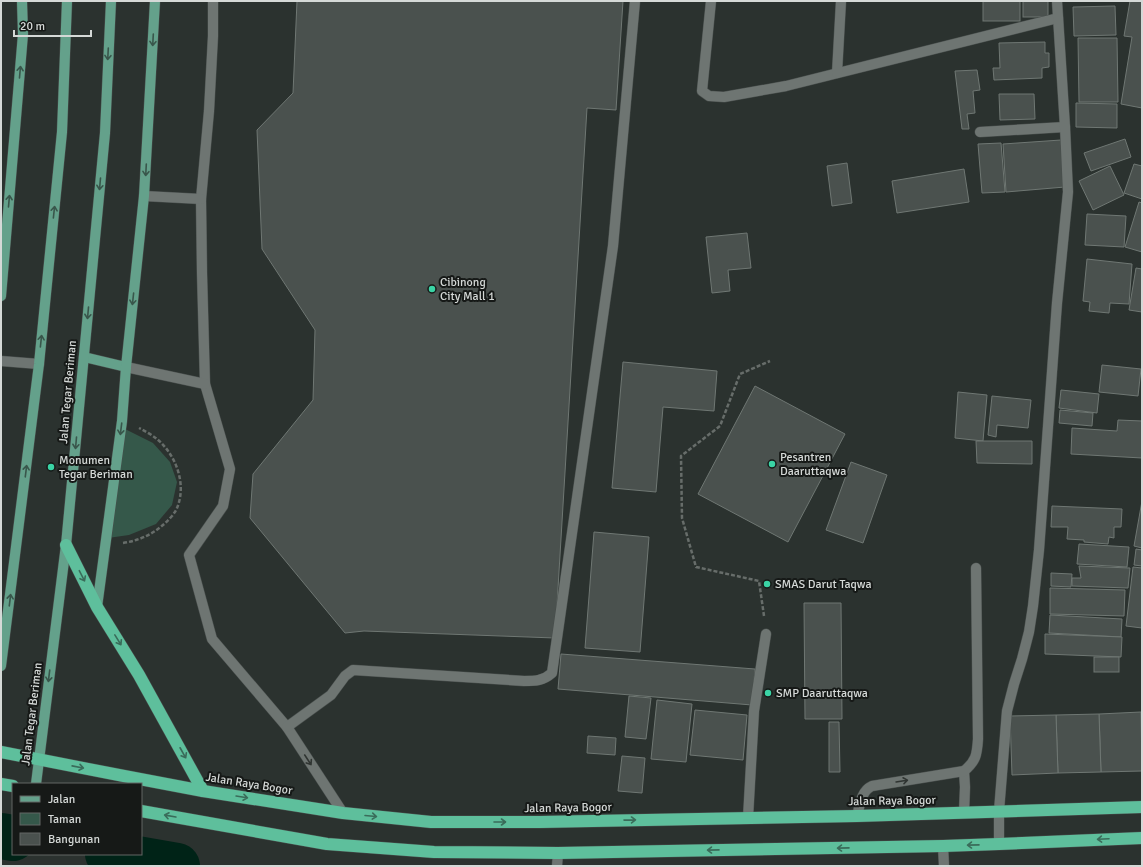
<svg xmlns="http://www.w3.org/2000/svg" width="1143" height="867" font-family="Signika,sans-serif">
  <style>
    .green { fill: #35584a }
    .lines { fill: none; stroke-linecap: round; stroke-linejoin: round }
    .river { stroke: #002317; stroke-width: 46 }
    .building { fill: #4a514e; stroke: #6f7773 }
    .lane-casing { stroke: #494f4d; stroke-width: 11 }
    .street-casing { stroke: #494f4d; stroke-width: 11 }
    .primary-casing { stroke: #494f4d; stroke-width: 11 }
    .highway-casing { stroke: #494f4d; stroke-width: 13 }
    .path { stroke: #676d6a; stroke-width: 2.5; stroke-dasharray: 4 2; stroke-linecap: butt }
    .lane { stroke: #6e7572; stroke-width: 10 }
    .street { stroke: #6e7572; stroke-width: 10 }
    .primary { stroke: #64a18b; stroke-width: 10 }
    .highway { stroke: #5ebf9c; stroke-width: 12 }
    .oneway { stroke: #39564b }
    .oneway2 { stroke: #3a6c5a }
    .oneway3 { stroke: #303532 }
    .poi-dot { fill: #3ad4a5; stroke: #161917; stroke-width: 1.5 }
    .labels { text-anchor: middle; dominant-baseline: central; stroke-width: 4; stroke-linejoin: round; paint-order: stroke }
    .poi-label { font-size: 12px; fill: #d5d9d7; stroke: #161917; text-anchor: start }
    .street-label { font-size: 12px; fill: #d5d9d7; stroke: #161917 }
  </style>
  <rect width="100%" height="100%" fill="#2b322f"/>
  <path class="green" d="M 123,428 L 153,443 L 170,462 L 177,482 L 172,505 L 156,524 L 129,535 L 108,538 Z"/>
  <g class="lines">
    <g class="river">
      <path d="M 1,836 L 13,838"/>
      <path d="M 108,854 L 177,866"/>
    </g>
  </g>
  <g class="building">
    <path d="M 297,1 L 623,1 L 616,110 L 587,108 L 555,638 L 364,631 L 345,633 L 250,518 L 253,474 L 313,400 L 315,330 L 262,249 L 257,130 L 293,93 Z"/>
    <rect x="983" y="1" width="37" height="20"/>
    <rect x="1023" y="1" width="25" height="16"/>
    <path d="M 1130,1 L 1142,1 L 1142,108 L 1121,104 L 1132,37 L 1124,36 Z"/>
    <path d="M 1115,6 L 1116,35 L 1074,36 L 1073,7 Z"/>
    <path d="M 1078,38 L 1117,38 L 1118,102 L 1079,102 Z"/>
    <path d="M 1045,42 L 1045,53 L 1049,53 L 1049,67 L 1042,68 L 1042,78 L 994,80 L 993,68 L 1000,68 L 999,43 Z"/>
    <path d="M 977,70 L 980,90 L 973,91 L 975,113 L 967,114 L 969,129 L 962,129 L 955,71 Z"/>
    <path d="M 999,94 L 1034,94 L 1035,119 L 1000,120 Z"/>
    <path d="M 1076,103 L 1117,104 L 1117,128 L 1076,127 Z"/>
    <path d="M 1125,139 L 1131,157 L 1091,171 L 1084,153 Z"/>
    <path d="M 1061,140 L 1065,187 L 1006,192 L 1003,144 Z"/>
    <path d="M 1001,143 L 1005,192 L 982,193 L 978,144 Z"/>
    <path d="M 847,163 L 852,203 L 832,206 L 827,166 Z"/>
    <path d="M 1134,164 L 1142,166 L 1142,199 L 1124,193 Z"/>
    <path d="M 1110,166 L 1124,195 L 1093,210 L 1079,181 Z"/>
    <path d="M 964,169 L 969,202 L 897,213 L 892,181 Z"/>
    <path d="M 1139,202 L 1142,203 L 1142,252 L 1125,247 Z"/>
    <path d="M 1087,214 L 1126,216 L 1124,247 L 1085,245 Z"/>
    <path d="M 747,233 L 751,268 L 728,270 L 730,291 L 712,293 L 706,237 Z"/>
    <path d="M 1087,259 L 1132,264 L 1129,304 L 1110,303 L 1109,313 L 1089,311 L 1090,302 L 1083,301 Z"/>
    <path d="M 1136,268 L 1142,269 L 1142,312 L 1129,310 Z"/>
    <path d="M 623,362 L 717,371 L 714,411 L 663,407 L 656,492 L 612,488 Z"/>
    <path d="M 1102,365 L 1141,369 L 1138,396 L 1099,392 Z"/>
    <path d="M 755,386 L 845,434 L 788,542 L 698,494 Z"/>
    <path d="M 1061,390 L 1099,394 L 1097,413 L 1059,408 Z"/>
    <path d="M 958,392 L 987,395 L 983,441 L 955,438 Z"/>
    <path d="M 992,396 L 1031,400 L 1028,428 L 997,425 L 996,437 L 988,435 Z"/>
    <path d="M 1060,410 L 1093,413 L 1092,426 L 1059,423 Z"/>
    <path d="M 1118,420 L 1142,421 L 1142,458 L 1071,454 L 1072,428 L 1117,431 Z"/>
    <path d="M 976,441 L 1032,441 L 1032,464 L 977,463 Z"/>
    <path d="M 851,462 L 887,475 L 863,543 L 826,530 Z"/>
    <path d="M 1142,501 L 1142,548 L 1134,546 Z"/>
    <path d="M 1052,506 L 1122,509 L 1121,527 L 1114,527 L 1114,538 L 1109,537 L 1108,544 L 1084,542 L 1084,540 L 1067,539 L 1068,527 L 1051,527 Z"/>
    <path d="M 594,532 L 649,537 L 640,652 L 585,648 Z"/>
    <path d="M 1079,544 L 1129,547 L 1127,567 L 1077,564 Z"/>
    <path d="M 1136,549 L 1142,550 L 1142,566 L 1134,565 Z"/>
    <path d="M 1079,566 L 1130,568 L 1128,588 L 1072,586 L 1072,578 L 1081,578 Z"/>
    <path d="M 1133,567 L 1142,568 L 1142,628 L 1126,626 Z"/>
    <path d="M 1051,573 L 1072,574 L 1071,587 L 1051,586 Z"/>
    <path d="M 1050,588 L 1125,590 L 1124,616 L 1050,614 Z"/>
    <path d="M 804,603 L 841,603 L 842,719 L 805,719 Z"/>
    <path d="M 1050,615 L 1122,619 L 1121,637 L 1049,633 Z"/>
    <path d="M 1045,634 L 1122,637 L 1121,657 L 1045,654 Z"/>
    <path d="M 561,654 L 755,669 L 752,705 L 558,689 Z"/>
    <rect x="1094" y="657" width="25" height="15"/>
    <path d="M 629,696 L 651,698 L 646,739 L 625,737 Z"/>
    <path d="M 657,700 L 692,704 L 686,762 L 651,759 Z"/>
    <path d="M 695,710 L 747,715 L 743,760 L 690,755 Z"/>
    <path d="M 1141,712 L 1142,771 L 1101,772 L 1099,714 Z"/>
    <path d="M 1099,714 L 1101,772 L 1058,773 L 1056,715 Z"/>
    <path d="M 1056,715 L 1058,773 L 1012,775 L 1010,716 Z"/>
    <path d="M 829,722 L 839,722 L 840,772 L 829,772 Z"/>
    <path d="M 588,736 L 616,738 L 615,755 L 587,753 Z"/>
    <path d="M 622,756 L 645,758 L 642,793 L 618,791 Z"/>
  </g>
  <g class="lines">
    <defs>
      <g id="lane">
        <path d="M 213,1 L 213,36 L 209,111 L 201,199 L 202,273 L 205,384 L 230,469 L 223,506 L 189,555 L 212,639 L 287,727 L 343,813"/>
        <path d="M 144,196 L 201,199"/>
        <path d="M 1,361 L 39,364"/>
        <path d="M 126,367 L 205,384"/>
        <path d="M 287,727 L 331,695 L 345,676 L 353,670 L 524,681 C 535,681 543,681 552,673 L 613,246 L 635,1"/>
        <path d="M 964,813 L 965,787 L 964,771"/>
        <path d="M 857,816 C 860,805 861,791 872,786 L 964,771 C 976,761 977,755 978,739 L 976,568"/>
        <path d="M 748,818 L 754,711 L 766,634"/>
      </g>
      <g id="street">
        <path d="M 711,1 L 702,91 L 709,96 L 724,97 L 786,86 L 1058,18"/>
        <path d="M 837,73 L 841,1"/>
        <path d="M 980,132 L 1065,127"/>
        <path d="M 999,844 L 999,811 L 1007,711 L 1014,684 L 1022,659 L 1029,632 L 1033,606 L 1039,550 L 1057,303 L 1068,192 L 1065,127 L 1057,1"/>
        <path d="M 943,846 L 944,866"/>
        <path d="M 557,866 L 558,853"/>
      </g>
      <g id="primary">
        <path d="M 1,296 L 23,34 L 22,1"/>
        <path d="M 84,357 L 126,367"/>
        <path d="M 97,607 L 122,421 L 126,367 L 144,196 L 155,1"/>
        <path d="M 1,666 L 39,364 L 62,132 L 67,1"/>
        <path d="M 36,784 L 66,545 L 105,133 L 111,1"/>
      </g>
      <g id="highway">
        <path d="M 66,545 L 97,607 L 139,675 L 203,791"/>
        <path d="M 1,752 L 124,776 L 203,791 L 343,813 L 431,822 L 540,822 L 857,816 L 1142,807"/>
        <path d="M 1,784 L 13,786"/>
        <path d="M 141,811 L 327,844 L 434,852 L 558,853 L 943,846 L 999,844 L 1142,838"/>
      </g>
    </defs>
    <use href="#lane" class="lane-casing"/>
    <use href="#street" class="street-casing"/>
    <use href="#primary" class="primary-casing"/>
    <use href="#highway" class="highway-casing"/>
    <g class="path">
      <path d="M 123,543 C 143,540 159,531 172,516 C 174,513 176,511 177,508 C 187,484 176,455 157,439 C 152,435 145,431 139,428"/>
      <path d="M 764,616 L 759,581 L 696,567 L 682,518 L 681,456 L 720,426 L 740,374 L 770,361"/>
    </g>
    <use href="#lane" class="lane"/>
    <use href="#street" class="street"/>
    <use href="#primary" class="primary"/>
    <use href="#highway" class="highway"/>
  </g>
  <defs><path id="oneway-shaft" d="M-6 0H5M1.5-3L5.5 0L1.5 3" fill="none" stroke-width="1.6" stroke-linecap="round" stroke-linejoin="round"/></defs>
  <g class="oneway">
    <use href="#oneway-shaft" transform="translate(153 40) rotate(93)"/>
    <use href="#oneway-shaft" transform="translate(108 54) rotate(93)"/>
    <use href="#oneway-shaft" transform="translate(20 72) rotate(-85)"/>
    <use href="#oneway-shaft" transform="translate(146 170) rotate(93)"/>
    <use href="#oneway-shaft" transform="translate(100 184) rotate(95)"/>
    <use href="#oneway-shaft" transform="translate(9 201) rotate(-85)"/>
    <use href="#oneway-shaft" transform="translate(54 212) rotate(-84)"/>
    <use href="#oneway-shaft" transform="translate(133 299) rotate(96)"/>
    <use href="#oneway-shaft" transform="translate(88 313) rotate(95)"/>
    <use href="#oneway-shaft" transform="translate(41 341) rotate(-84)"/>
    <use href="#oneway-shaft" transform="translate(121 429) rotate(97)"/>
    <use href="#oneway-shaft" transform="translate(76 443) rotate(95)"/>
    <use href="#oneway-shaft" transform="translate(26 471) rotate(-83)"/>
    <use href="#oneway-shaft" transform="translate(10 600) rotate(-83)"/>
    <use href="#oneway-shaft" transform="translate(49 676) rotate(97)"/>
  </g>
  <g class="oneway2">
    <use href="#oneway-shaft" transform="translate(82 576) rotate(63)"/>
    <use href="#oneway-shaft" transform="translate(118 640) rotate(58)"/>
    <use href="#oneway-shaft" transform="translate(183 753) rotate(61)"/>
    <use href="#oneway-shaft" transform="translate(78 767) rotate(11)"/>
    <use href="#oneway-shaft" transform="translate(242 797) rotate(9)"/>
    <use href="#oneway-shaft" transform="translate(170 816) rotate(-170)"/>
    <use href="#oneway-shaft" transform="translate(371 816) rotate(5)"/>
    <use href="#oneway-shaft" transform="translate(630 820) rotate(-1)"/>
    <use href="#oneway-shaft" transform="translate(500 822)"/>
    <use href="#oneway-shaft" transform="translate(1103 839) rotate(177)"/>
    <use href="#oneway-shaft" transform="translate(973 845) rotate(179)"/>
    <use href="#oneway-shaft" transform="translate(843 848) rotate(179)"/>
    <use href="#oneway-shaft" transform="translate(713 850) rotate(179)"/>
  </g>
  <g class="oneway3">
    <use href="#oneway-shaft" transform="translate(308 760) rotate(57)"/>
    <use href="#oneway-shaft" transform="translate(902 781) rotate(-9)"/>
  </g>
  <g class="poi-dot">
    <circle cx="432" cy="289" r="4"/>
    <circle cx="772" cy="464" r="4"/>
    <circle cx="51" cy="467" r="4"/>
    <circle cx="767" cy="584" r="4"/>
    <circle cx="768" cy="693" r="4"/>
  </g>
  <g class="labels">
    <g class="poi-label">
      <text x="440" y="282">Cibinong<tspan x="440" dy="14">City Mall 1</tspan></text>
      <text x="780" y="457">Pesantren<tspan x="780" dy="14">Daaruttaqwa</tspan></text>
      <text x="59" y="460">Monumen<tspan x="59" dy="14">Tegar Beriman</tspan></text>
      <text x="775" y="584">SMAS Darut Taqwa</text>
      <text x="776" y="693">SMP Daaruttaqwa</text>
    </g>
    <g class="street-label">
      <text transform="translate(68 392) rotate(-85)">Jalan Tegar Beriman</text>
      <text transform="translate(32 714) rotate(-83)">Jalan Tegar Beriman</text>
      <text transform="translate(249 784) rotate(9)">Jalan Raya Bogor</text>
      <text transform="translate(892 801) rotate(-1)">Jalan Raya Bogor</text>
      <text transform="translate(568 808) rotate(-1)">Jalan Raya Bogor</text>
    </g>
  </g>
  <rect width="1143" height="867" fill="none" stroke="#d5d9d7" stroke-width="4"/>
  <rect x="12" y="783" width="130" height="72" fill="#161917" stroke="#626664"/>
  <rect x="20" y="796" width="20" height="6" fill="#64a18b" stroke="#626664"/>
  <text x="48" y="803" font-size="12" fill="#d5d9d7">Jalan</text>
  <rect x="20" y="813" width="20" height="12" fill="#35584a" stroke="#626664"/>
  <text x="48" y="823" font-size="12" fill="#d5d9d7">Taman</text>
  <rect x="20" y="833" width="20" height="12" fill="#4a514e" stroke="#626664"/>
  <text x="48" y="843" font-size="12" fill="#d5d9d7">Bangunan</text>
  <path d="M14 30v6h77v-6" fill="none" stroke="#d5d9d7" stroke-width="2"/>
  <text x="20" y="30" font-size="12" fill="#d5d9d7" stroke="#161917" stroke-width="3" paint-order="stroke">20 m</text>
</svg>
